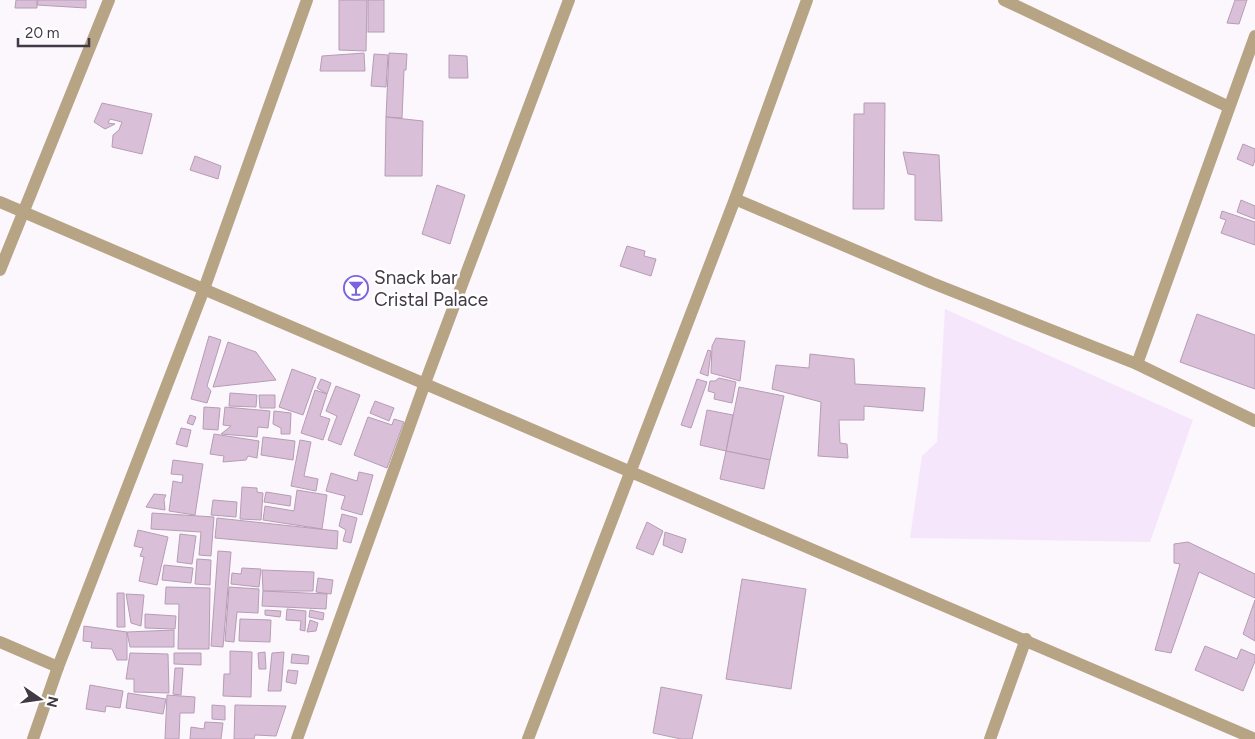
<svg xmlns="http://www.w3.org/2000/svg" width="1255" height="739" font-family="Figtree,sans-serif">
  <style>
    .built { fill: #f5e6fc }
    .building { fill: #dabfd9; stroke: #b69cb4 }
    .lines { fill: none; stroke-linecap: round; stroke-linejoin: round }
    .street { stroke: #b7a485; stroke-width: 12 }
    .labels { text-anchor: middle; dominant-baseline: central; stroke-width: 5; stroke-linejoin: round; paint-order: stroke }
    .poi-label { font-size: 19px; fill: #413945; stroke: #fff; text-anchor: start }
  </style>
  <rect width="100%" height="100%" fill="#fbf7fd"/>
  <path class="built" d="M 945,309 L 1193,420 L 1150,542 L 910,538 L 922,456 L 937,442 Z"/>
  <g class="building">
    <path d="M 16,0 L 37,0 L 37,8 L 15,8 Z"/>
    <path d="M 38,0 L 86,0 L 86,8 L 37,5 Z"/>
    <path d="M 339,0 L 367,0 L 366,51 L 339,50 Z"/>
    <rect x="368" y="0" width="16" height="32"/>
    <path d="M 1235,0 L 1247,0 L 1239,24 L 1227,23 Z"/>
    <path d="M 364,53 L 365,71 L 320,71 L 322,56 Z"/>
    <path d="M 389,53 L 407,54 L 406,70 L 404,70 L 402,118 L 386,117 Z"/>
    <path d="M 374,54 L 388,55 L 386,87 L 371,86 Z"/>
    <path d="M 449,55 L 467,56 L 468,78 L 449,78 Z"/>
    <path d="M 102,103 L 152,114 L 142,154 L 112,147 L 113,135 L 119,130 L 122,122 L 110,119 L 108,123 L 115,124 L 105,129 L 94,122 Z"/>
    <path d="M 864,103 L 885,103 L 884,209 L 853,209 L 854,114 L 864,114 Z"/>
    <path d="M 386,117 L 423,121 L 422,176 L 385,176 Z"/>
    <path d="M 1243,144 L 1255,149 L 1255,160 L 1253,166 L 1237,159 Z"/>
    <path d="M 903,152 L 939,155 L 942,221 L 915,220 L 915,175 L 908,174 Z"/>
    <path d="M 195,156 L 221,166 L 218,179 L 190,170 Z"/>
    <path d="M 437,185 L 465,195 L 450,244 L 422,234 Z"/>
    <path d="M 1241,200 L 1255,206 L 1255,219 L 1237,212 Z"/>
    <path d="M 1222,211 L 1255,222 L 1255,245 L 1221,233 L 1226,220 L 1220,218 Z"/>
    <path d="M 627,246 L 645,251 L 644,256 L 656,259 L 651,276 L 620,266 Z"/>
    <path d="M 1197,314 L 1255,335 L 1255,389 L 1180,362 Z"/>
    <path d="M 209,336 L 221,340 L 207,386 L 211,391 L 207,403 L 191,399 Z"/>
    <path d="M 716,338 L 745,341 L 740,381 L 711,373 L 712,346 Z"/>
    <path d="M 228,342 L 256,352 L 276,380 L 213,387 Z"/>
    <path d="M 708,350 L 711,351 L 708,376 L 700,373 Z"/>
    <path d="M 810,354 L 854,359 L 855,384 L 925,388 L 923,411 L 864,406 L 864,420 L 839,420 L 840,443 L 847,444 L 848,458 L 818,456 L 821,402 L 772,389 L 776,365 L 809,368 Z"/>
    <path d="M 292,369 L 316,378 L 303,415 L 279,407 Z"/>
    <path d="M 719,378 L 736,382 L 732,403 L 714,399 L 715,393 L 708,391 L 710,381 L 715,381 Z"/>
    <path d="M 321,379 L 331,383 L 327,394 L 317,388 Z"/>
    <path d="M 697,379 L 707,382 L 691,428 L 681,425 Z"/>
    <path d="M 336,386 L 360,395 L 341,445 L 328,440 L 337,416 L 326,411 Z"/>
    <path d="M 739,387 L 784,396 L 770,460 L 726,451 Z"/>
    <path d="M 315,390 L 327,394 L 320,416 L 330,419 L 323,440 L 301,433 Z"/>
    <path d="M 230,393 L 257,395 L 256,407 L 229,406 Z"/>
    <path d="M 259,395 L 275,395 L 275,408 L 260,408 Z"/>
    <path d="M 375,401 L 394,408 L 389,421 L 370,413 Z"/>
    <path d="M 204,407 L 220,408 L 218,430 L 203,429 Z"/>
    <path d="M 225,407 L 270,411 L 268,428 L 258,427 L 257,437 L 221,434 L 231,426 L 223,425 Z"/>
    <path d="M 707,410 L 733,415 L 726,451 L 700,445 Z"/>
    <path d="M 274,411 L 291,413 L 290,434 L 281,434 L 281,428 L 273,424 Z"/>
    <path d="M 190,415 L 196,417 L 193,425 L 187,423 Z"/>
    <path d="M 368,417 L 392,425 L 394,419 L 404,422 L 387,468 L 354,455 Z"/>
    <path d="M 181,428 L 191,430 L 187,447 L 176,444 Z"/>
    <path d="M 214,434 L 259,441 L 257,458 L 248,456 L 246,460 L 223,462 L 224,456 L 210,454 Z"/>
    <path d="M 263,437 L 295,441 L 293,460 L 261,455 Z"/>
    <path d="M 300,440 L 311,442 L 304,476 L 318,479 L 316,491 L 291,486 Z"/>
    <path d="M 726,451 L 770,460 L 764,489 L 720,479 Z"/>
    <path d="M 173,460 L 203,464 L 195,515 L 169,511 L 173,481 L 182,483 L 183,475 L 171,474 Z"/>
    <path d="M 359,472 L 373,475 L 362,515 L 341,509 L 345,496 L 326,491 L 331,473 L 357,481 Z"/>
    <path d="M 242,487 L 257,488 L 257,492 L 263,493 L 261,520 L 240,519 Z"/>
    <path d="M 297,490 L 327,495 L 322,529 L 263,520 L 265,506 L 294,511 Z"/>
    <path d="M 266,492 L 291,496 L 290,506 L 264,502 Z"/>
    <path d="M 154,494 L 166,495 L 164,499 L 165,510 L 146,507 Z"/>
    <path d="M 213,500 L 237,502 L 236,517 L 211,515 Z"/>
    <path d="M 152,513 L 214,517 L 211,556 L 199,555 L 201,532 L 151,529 Z"/>
    <path d="M 342,514 L 357,518 L 351,543 L 343,541 L 346,530 L 339,526 Z"/>
    <path d="M 217,518 L 338,531 L 337,549 L 215,538 Z"/>
    <path d="M 647,522 L 663,531 L 653,555 L 636,548 Z"/>
    <path d="M 138,530 L 168,537 L 157,585 L 139,581 L 144,557 L 140,556 L 143,548 L 134,546 Z"/>
    <path d="M 665,532 L 686,539 L 682,553 L 663,545 Z"/>
    <path d="M 180,534 L 196,536 L 192,564 L 177,562 Z"/>
    <path d="M 1188,542 L 1255,574 L 1255,598 L 1199,572 L 1171,653 L 1155,650 L 1180,564 L 1174,563 L 1174,544 Z"/>
    <path d="M 218,551 L 231,552 L 223,647 L 211,646 Z"/>
    <path d="M 197,559 L 211,560 L 210,585 L 195,584 Z"/>
    <path d="M 164,565 L 193,568 L 191,583 L 162,580 Z"/>
    <path d="M 242,568 L 261,569 L 259,587 L 231,584 L 232,573 L 241,574 Z"/>
    <path d="M 262,570 L 314,572 L 313,591 L 263,591 Z"/>
    <path d="M 318,578 L 333,580 L 331,594 L 316,592 Z"/>
    <path d="M 742,579 L 806,589 L 791,689 L 726,679 Z"/>
    <path d="M 166,587 L 210,588 L 209,649 L 178,649 L 179,604 L 165,604 Z"/>
    <path d="M 229,587 L 259,589 L 258,613 L 237,612 L 234,642 L 225,641 Z"/>
    <path d="M 263,591 L 327,594 L 326,609 L 262,606 Z"/>
    <path d="M 117,593 L 124,593 L 125,627 L 117,627 Z"/>
    <path d="M 126,594 L 144,595 L 141,626 L 131,623 Z"/>
    <path d="M 1255,600 L 1255,641 L 1243,634 Z"/>
    <path d="M 287,609 L 306,611 L 305,631 L 300,630 L 301,621 L 286,620 Z"/>
    <path d="M 265,610 L 281,611 L 280,617 L 265,615 Z"/>
    <path d="M 310,610 L 324,613 L 323,620 L 309,617 Z"/>
    <path d="M 145,614 L 176,616 L 175,629 L 145,628 Z"/>
    <path d="M 240,619 L 271,620 L 270,642 L 239,641 Z"/>
    <path d="M 310,620 L 318,623 L 316,631 L 307,632 Z"/>
    <path d="M 84,626 L 127,632 L 127,660 L 117,660 L 112,649 L 91,648 L 92,642 L 83,641 Z"/>
    <path d="M 174,630 L 174,647 L 130,647 L 127,632 Z"/>
    <path d="M 1205,646 L 1237,659 L 1241,649 L 1255,655 L 1255,661 L 1243,691 L 1195,670 Z"/>
    <path d="M 230,651 L 252,652 L 251,697 L 223,696 L 224,674 L 230,674 Z"/>
    <path d="M 265,652 L 266,669 L 259,669 L 258,653 Z"/>
    <path d="M 284,652 L 281,691 L 268,691 L 272,653 Z"/>
    <path d="M 130,653 L 168,654 L 169,693 L 134,692 L 134,679 L 126,679 Z"/>
    <path d="M 174,653 L 201,653 L 201,665 L 174,664 Z"/>
    <path d="M 292,654 L 309,656 L 308,664 L 291,663 Z"/>
    <path d="M 175,668 L 183,668 L 181,695 L 173,694 Z"/>
    <path d="M 288,670 L 298,671 L 296,684 L 286,682 Z"/>
    <path d="M 90,685 L 123,691 L 120,708 L 106,706 L 105,712 L 86,709 Z"/>
    <path d="M 661,687 L 702,695 L 692,739 L 681,739 L 653,733 Z"/>
    <path d="M 128,693 L 166,699 L 163,714 L 126,708 Z"/>
    <path d="M 167,695 L 195,697 L 194,713 L 180,713 L 179,739 L 165,739 Z"/>
    <path d="M 212,705 L 225,706 L 225,720 L 212,719 Z"/>
    <path d="M 235,705 L 286,706 L 276,736 L 255,735 L 254,739 L 234,739 Z"/>
    <path d="M 205,722 L 223,723 L 221,739 L 190,739 L 191,727 L 204,729 Z"/>
  </g>
  <g class="lines">
    <g class="street">
      <path d="M 1004,0 L 1229,107"/>
      <path d="M 735,199 L 932,283 L 1137,364 L 1255,36"/>
      <path d="M 0,202 L 1255,739"/>
      <path d="M 0,270 L 109,0"/>
      <path d="M 1137,364 L 1255,421"/>
      <path d="M 0,642 L 58,667"/>
      <path d="M 33,739 L 58,667 L 204,289 L 307,0"/>
      <path d="M 297,739 L 425,383 L 569,0"/>
      <path d="M 528,739 L 735,199 L 807,0"/>
      <path d="M 990,739 L 1026,639"/>
    </g>
  </g>
  <defs>
    <symbol id="bar-ring" viewBox="-11 -11 22 22"><circle r="9.5" fill="#fff" stroke="#7c64df" stroke-width="1.5"/><path d="M-6-5H6L.8 .8V4.5H3.5V6h-7V4.5H-.8V.8Z" fill="#7c64df"/></symbol>
  </defs>
  <g fill-rule="evenodd">
    <use href="#bar-ring" x="342" y="274" width="28" height="28"/>
  </g>
  <g class="labels">
    <g class="poi-label">
      <text x="374" y="277">Snack bar<tspan x="374" dy="22">Cristal Palace</tspan></text>
    </g>
  </g>
  <g transform="translate(40 699) rotate(103)" stroke="#ffffff" stroke-width="4" paint-order="stroke">
  <path d="M0-4L9 19L0 12L-9 19Z" fill="#413945"/>
  <text y="-8" font-size="14" font-weight="bold" text-anchor="middle" fill="#413945">N</text>
  </g>
  <path d="M18 38v8h71v-8" fill="none" stroke="#413945" stroke-width="2.5"/>
  <text x="25" y="38" font-size="15" fill="#413945" stroke="#ffffff" stroke-width="4" paint-order="stroke">20 m</text>
</svg>
